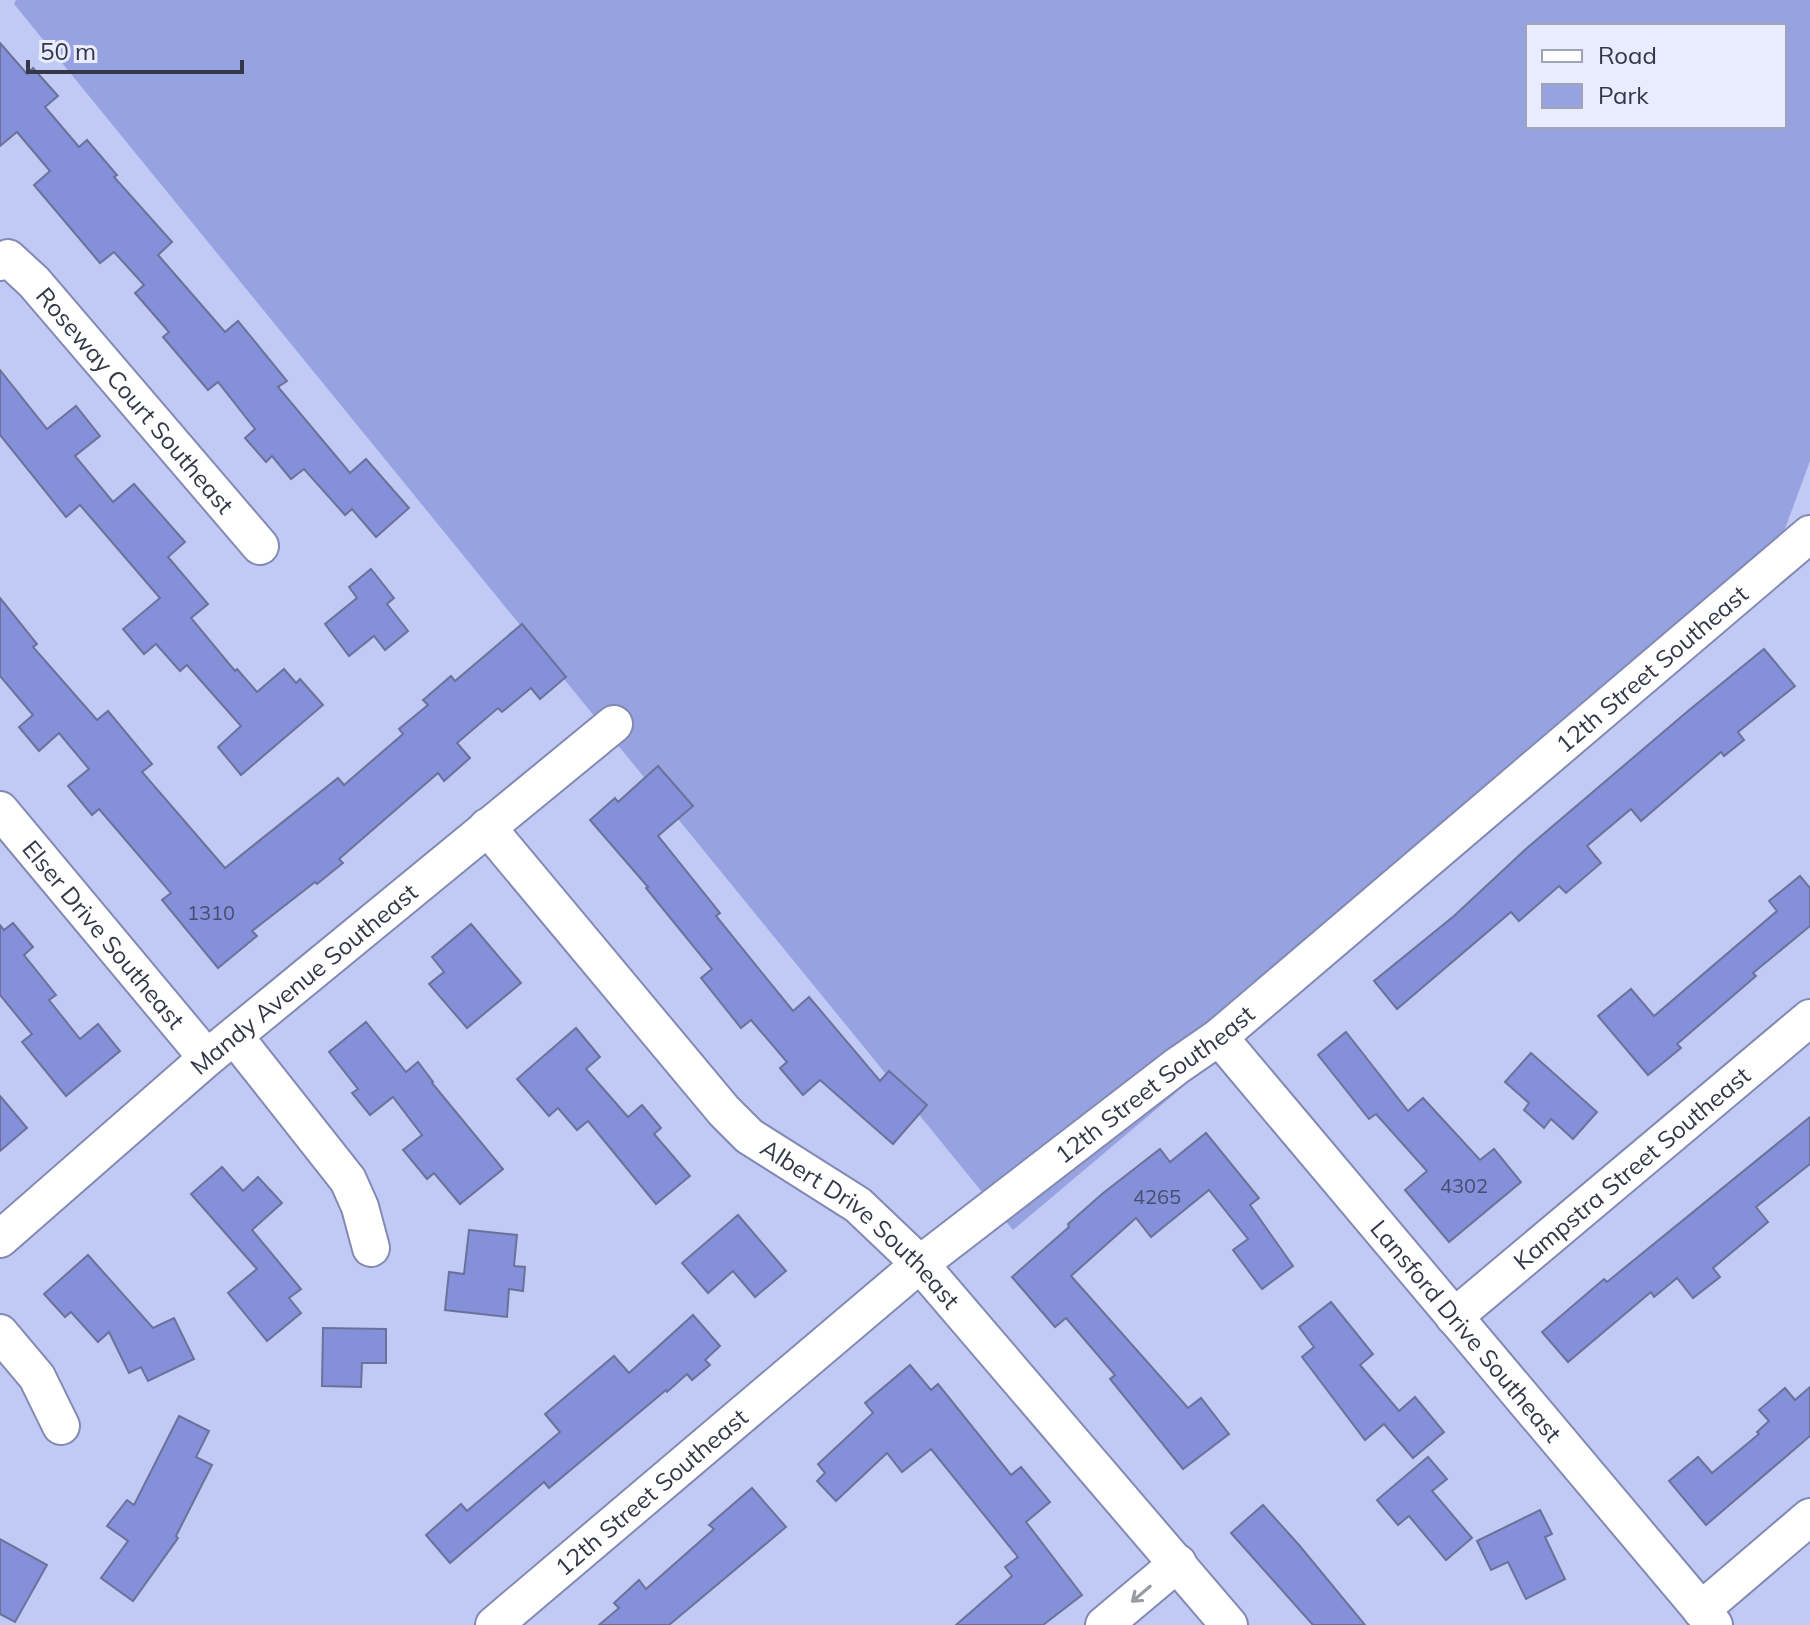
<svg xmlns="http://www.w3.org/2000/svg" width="1810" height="1625" font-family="Mulish,sans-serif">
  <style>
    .green { fill: #97a2e0; fill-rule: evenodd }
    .building { fill: #8490da; stroke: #6b729a; stroke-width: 2 }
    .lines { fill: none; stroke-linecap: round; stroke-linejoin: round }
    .minor-casing { stroke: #828ab3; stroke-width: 40 }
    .minor { stroke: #fff; stroke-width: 36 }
    .oneway { stroke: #999ba4 }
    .labels { text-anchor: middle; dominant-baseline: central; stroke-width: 6; stroke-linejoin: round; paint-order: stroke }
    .number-label { font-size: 20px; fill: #474d6c }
    .street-label { font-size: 24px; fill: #333748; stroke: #e8ecfe }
  </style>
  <rect width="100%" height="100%" fill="#c1caf5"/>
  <path class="green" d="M 16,0 L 1810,0 L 1810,461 L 1758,602 L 1013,1230 L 14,4 ZM 1528,26 L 1784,26 L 1784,126 L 1528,126 Z"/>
  <g class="building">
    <path d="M 0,43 L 27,74 L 33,68 L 58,96 L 45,107 L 79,147 L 87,140 L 117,175 L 114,177 L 172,242 L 158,255 L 225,332 L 238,321 L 287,381 L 278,387 L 350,473 L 366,459 L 409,508 L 376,537 L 352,509 L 345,515 L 304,469 L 291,479 L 272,456 L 266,462 L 245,438 L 255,429 L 218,382 L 208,390 L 163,337 L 169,332 L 135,293 L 144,285 L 114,252 L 100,263 L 34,185 L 50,171 L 17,132 L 0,146 Z"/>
    <path d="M 0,370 L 47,429 L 76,406 L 100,436 L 75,456 L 113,502 L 134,484 L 185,542 L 168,557 L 208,604 L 191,618 L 235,671 L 237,669 L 257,692 L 284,669 L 296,683 L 300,679 L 323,705 L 241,775 L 218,747 L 241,726 L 187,665 L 180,671 L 156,644 L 144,654 L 123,629 L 160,598 L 80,505 L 66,517 L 0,435 Z"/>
    <path d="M 371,569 L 394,598 L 387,604 L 408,631 L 385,650 L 374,636 L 349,656 L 325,624 L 357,598 L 349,587 Z"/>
    <path d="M 0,598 L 37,644 L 33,647 L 97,720 L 108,711 L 152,764 L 142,772 L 225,868 L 338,778 L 344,785 L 403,734 L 399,729 L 428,705 L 423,700 L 451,676 L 455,681 L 522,624 L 566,677 L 540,699 L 531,688 L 502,712 L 498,708 L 457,743 L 470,758 L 444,781 L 438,773 L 339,859 L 343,863 L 317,884 L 315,882 L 252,931 L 257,936 L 218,968 L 162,900 L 171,893 L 99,809 L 92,815 L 68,786 L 89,769 L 59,733 L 39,751 L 19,727 L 33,715 L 0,676 Z"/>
    <path d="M 1764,649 L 1795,686 L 1738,732 L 1744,740 L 1724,756 L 1721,752 L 1641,821 L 1631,809 L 1587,846 L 1601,863 L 1566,893 L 1559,886 L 1519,921 L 1511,912 L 1397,1009 L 1374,981 L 1454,916 L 1527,848 L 1688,711 Z"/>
    <path d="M 658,766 L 693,806 L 658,836 L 720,913 L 716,916 L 793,1011 L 809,997 L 880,1081 L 889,1071 L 927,1105 L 893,1144 L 820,1080 L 803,1095 L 780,1068 L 787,1062 L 751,1020 L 741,1028 L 701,978 L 712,969 L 646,888 L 648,887 L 590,820 L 615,798 L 618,802 Z"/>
    <path d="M 1800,876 L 1810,888 L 1810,926 L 1753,973 L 1756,976 L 1677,1044 L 1681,1048 L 1648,1075 L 1598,1016 L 1631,989 L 1654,1016 L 1777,911 L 1769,901 Z"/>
    <path d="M 13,923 L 33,947 L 24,955 L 56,995 L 49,1000 L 80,1039 L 98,1024 L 120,1051 L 66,1096 L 22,1042 L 32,1034 L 0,995 L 0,925 L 4,930 Z"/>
    <path d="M 471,924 L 521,983 L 467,1028 L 429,984 L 444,972 L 432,957 Z"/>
    <path d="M 366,1022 L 406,1072 L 418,1062 L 433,1082 L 432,1083 L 503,1169 L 460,1204 L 434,1173 L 427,1179 L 403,1150 L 422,1135 L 393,1097 L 370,1115 L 352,1093 L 358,1089 L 329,1052 Z"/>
    <path d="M 576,1028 L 600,1057 L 586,1069 L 628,1117 L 642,1105 L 661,1128 L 654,1134 L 690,1176 L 656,1204 L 588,1121 L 577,1130 L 558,1108 L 549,1116 L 517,1079 Z"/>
    <path d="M 1346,1032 L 1408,1111 L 1423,1098 L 1480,1160 L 1494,1149 L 1521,1182 L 1449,1242 L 1405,1190 L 1427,1171 L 1376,1114 L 1369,1119 L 1318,1055 Z"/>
    <path d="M 1531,1053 L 1597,1112 L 1573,1139 L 1551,1119 L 1544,1128 L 1524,1110 L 1529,1103 L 1505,1082 Z"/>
    <path d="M 0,1096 L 27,1128 L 0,1151 Z"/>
    <path d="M 1810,1117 L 1810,1164 L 1756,1207 L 1768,1222 L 1713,1268 L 1720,1277 L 1693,1298 L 1677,1278 L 1654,1297 L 1651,1292 L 1568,1362 L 1542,1332 L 1604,1279 L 1607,1282 Z"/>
    <path d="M 1206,1133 L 1259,1198 L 1250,1205 L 1293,1266 L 1262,1289 L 1233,1250 L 1248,1239 L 1209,1190 L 1151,1237 L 1136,1218 L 1071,1276 L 1188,1408 L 1201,1398 L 1229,1434 L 1183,1469 L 1110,1379 L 1115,1375 L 1066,1318 L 1055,1327 L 1012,1277 L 1069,1227 L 1068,1224 L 1102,1194 L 1160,1149 L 1170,1162 Z"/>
    <path d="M 222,1167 L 243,1191 L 258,1177 L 282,1203 L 252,1230 L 301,1289 L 289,1298 L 301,1313 L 267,1341 L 228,1293 L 257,1269 L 191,1194 Z"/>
    <path d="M 738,1215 L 786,1271 L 755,1297 L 733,1271 L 708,1293 L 682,1263 Z"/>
    <path d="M 469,1230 L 517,1235 L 514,1266 L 525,1267 L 523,1291 L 509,1289 L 507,1317 L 445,1310 L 449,1272 L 464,1274 Z"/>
    <path d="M 88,1255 L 153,1328 L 174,1318 L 194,1359 L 148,1381 L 141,1367 L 129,1373 L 109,1332 L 98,1342 L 71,1312 L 65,1317 L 44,1294 Z"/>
    <path d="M 1331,1302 L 1373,1354 L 1360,1365 L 1399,1411 L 1415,1397 L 1444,1432 L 1413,1458 L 1384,1424 L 1365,1440 L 1302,1357 L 1314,1347 L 1299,1327 Z"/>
    <path d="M 693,1315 L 720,1346 L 705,1360 L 710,1365 L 692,1380 L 687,1374 L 667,1392 L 666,1390 L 549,1488 L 544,1482 L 450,1563 L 426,1535 L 461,1504 L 467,1511 L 560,1432 L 545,1414 L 614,1356 L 629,1373 Z"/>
    <path d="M 323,1328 L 386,1329 L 386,1363 L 362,1363 L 361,1387 L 322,1386 Z"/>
    <path d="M 910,1365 L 931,1390 L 938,1384 L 1011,1475 L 1021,1467 L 1050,1502 L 1026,1522 L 1082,1595 L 1043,1625 L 956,1625 L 1012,1576 L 1005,1567 L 1018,1557 L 931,1449 L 902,1472 L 887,1453 L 836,1501 L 817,1481 L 825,1473 L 818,1464 L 873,1413 L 865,1403 Z"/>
    <path d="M 1810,1387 L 1810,1436 L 1706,1525 L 1669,1481 L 1698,1457 L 1712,1473 L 1759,1434 L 1757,1432 L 1769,1421 L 1759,1410 L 1785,1388 L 1795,1400 Z"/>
    <path d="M 179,1416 L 209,1431 L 196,1457 L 212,1465 L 176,1536 L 178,1538 L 133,1601 L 101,1578 L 128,1541 L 107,1526 L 127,1500 L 134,1505 Z"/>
    <path d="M 1428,1457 L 1447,1479 L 1432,1491 L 1472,1538 L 1446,1560 L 1409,1516 L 1398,1525 L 1377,1500 Z"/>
    <path d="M 752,1488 L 786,1527 L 669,1625 L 599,1625 L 619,1608 L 614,1603 L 639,1580 L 646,1589 L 714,1529 L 709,1525 Z"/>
    <path d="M 1263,1505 L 1299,1545 L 1365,1625 L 1313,1625 L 1231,1533 Z"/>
    <path d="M 1540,1510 L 1552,1534 L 1545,1537 L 1565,1579 L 1526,1599 L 1508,1562 L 1491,1570 L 1477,1541 Z"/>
    <path d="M 0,1539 L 47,1565 L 15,1622 L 0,1614 Z"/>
  </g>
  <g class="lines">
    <defs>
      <g id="minor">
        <path id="s1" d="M 0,262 L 8,258 L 34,282 L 260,546"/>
        <path id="s2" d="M 0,810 L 207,1058"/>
        <path id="s3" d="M 487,827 L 724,1111 L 749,1136 L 858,1205 L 920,1264 L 1229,1625"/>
        <path d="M 235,1037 L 348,1180 L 360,1207 L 371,1248"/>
        <path id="s4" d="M 1219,1037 L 1714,1625"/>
        <path id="s5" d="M 0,1239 L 207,1058 L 614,724"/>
        <path id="s6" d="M 1454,1317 L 1810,1018"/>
        <path d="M 0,1333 L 37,1377 L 61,1426"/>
        <path d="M 1701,1610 L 1810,1517"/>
        <path id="s7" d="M 494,1625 L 920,1264 L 1177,1066 L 1219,1037 L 1810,534"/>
        <path d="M 1104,1625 L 1178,1563"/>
      </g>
    </defs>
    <use href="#minor" class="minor-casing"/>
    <use href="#minor" class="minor"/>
  </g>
  <defs><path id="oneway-shaft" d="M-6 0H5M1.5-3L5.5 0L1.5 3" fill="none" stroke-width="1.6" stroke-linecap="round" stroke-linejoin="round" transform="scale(2)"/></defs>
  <use class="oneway" href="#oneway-shaft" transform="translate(1141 1594) rotate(140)"/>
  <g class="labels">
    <g class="number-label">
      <text x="211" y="912">1310</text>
      <text x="1464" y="1185">4302</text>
      <text x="1157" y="1196">4265</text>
    </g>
    <g class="street-label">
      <text stroke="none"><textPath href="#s1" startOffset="200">Roseway Court Southeast</textPath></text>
      <text stroke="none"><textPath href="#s7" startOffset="1502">12th Street Southeast</textPath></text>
      <text stroke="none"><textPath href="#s2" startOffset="162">Elser Drive Southeast</textPath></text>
      <text stroke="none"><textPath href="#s5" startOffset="400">Mandy Avenue Southeast</textPath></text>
      <text stroke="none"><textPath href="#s7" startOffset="854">12th Street Southeast</textPath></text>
      <text stroke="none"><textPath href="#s6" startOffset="232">Kampstra Street Southeast</textPath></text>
      <text stroke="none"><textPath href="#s3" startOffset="548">Albert Drive Southeast</textPath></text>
      <text stroke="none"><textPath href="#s4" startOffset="384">Lansford Drive Southeast</textPath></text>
      <text stroke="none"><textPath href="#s7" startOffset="206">12th Street Southeast</textPath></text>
    </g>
  </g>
  <rect x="1526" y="24" width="260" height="104" fill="#e8ecfe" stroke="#a0a4b5" stroke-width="2"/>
  <rect x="1542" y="50" width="40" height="12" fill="#ffffff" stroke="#a0a4b5" stroke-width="2"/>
  <text x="1598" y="64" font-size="24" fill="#333748">Road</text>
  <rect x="1542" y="84" width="40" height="24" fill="#97a2e0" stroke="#a0a4b5" stroke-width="2"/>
  <text x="1598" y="104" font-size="24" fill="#333748">Park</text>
  <path d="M28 60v12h214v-12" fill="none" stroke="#333748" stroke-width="4"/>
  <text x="40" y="60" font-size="24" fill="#333748" stroke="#e8ecfe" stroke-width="6" paint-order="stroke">50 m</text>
</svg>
